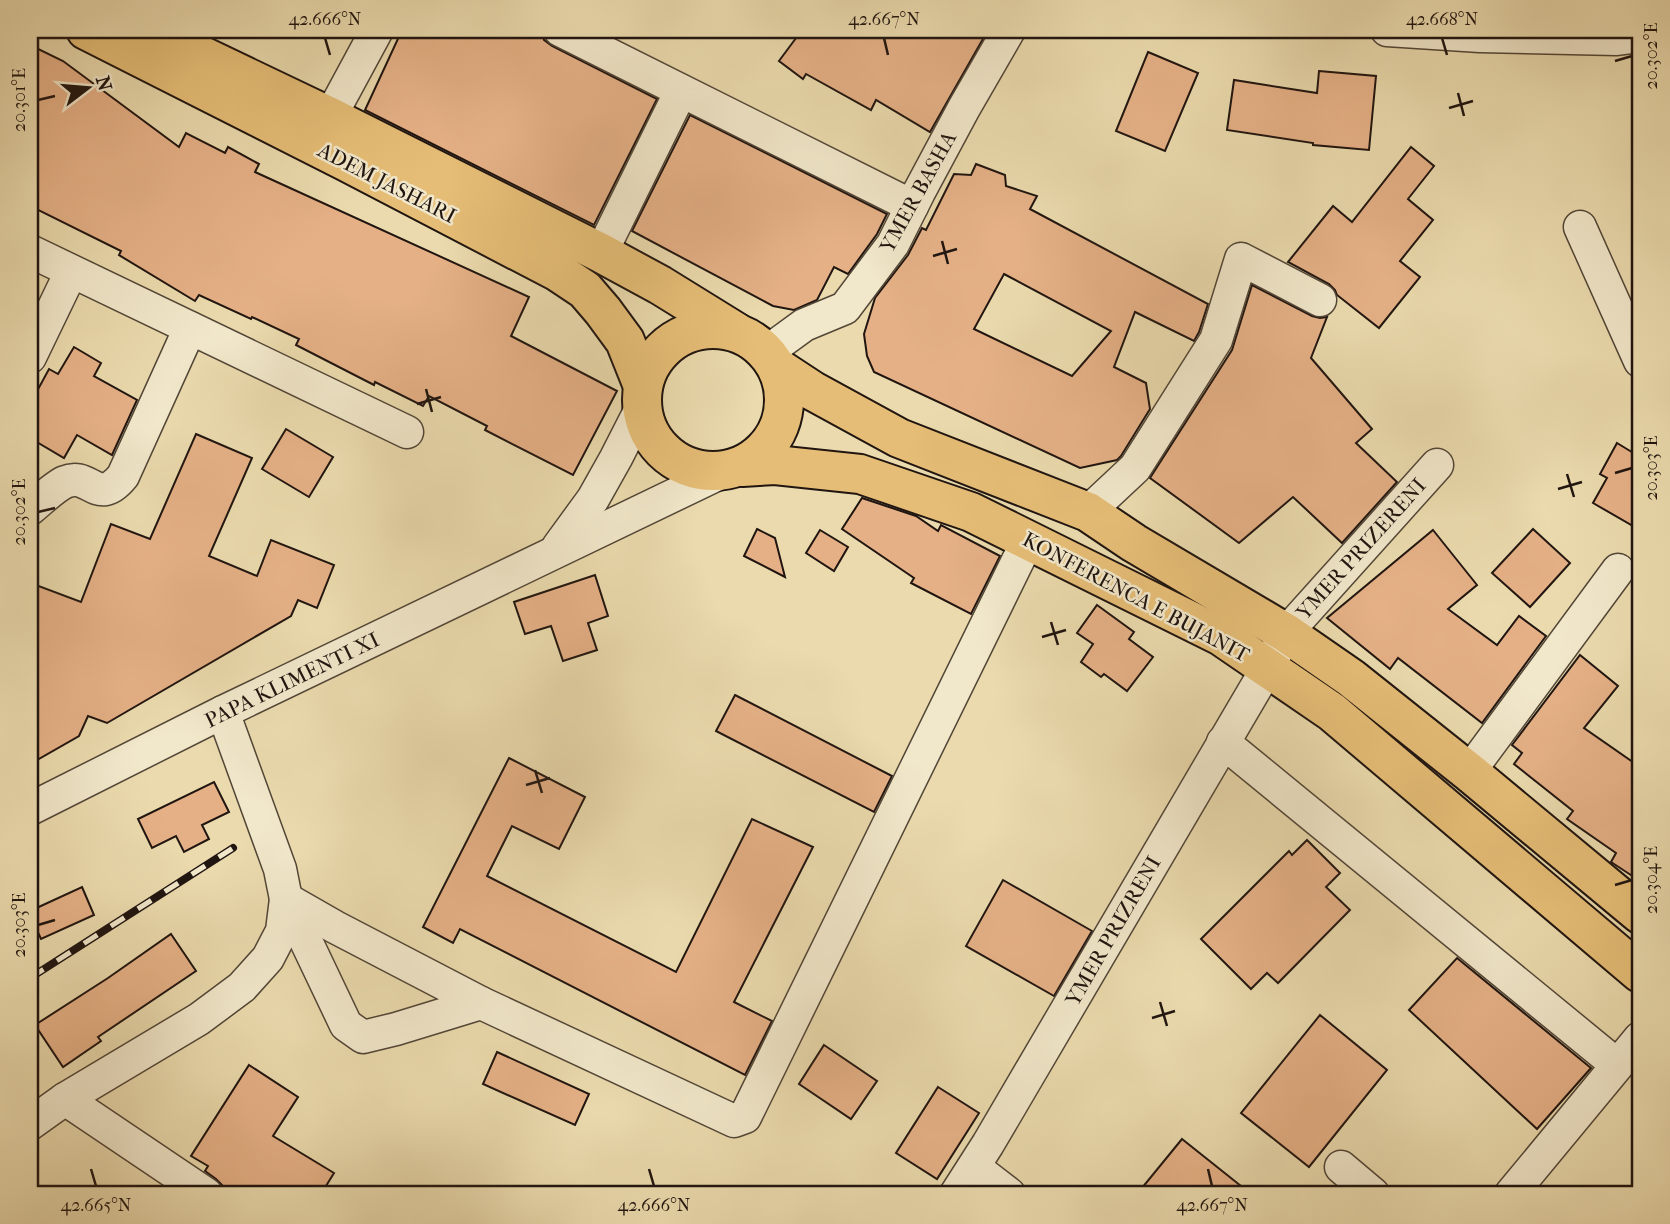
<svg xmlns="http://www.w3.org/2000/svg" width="1670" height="1224" font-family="'IM FELL French Canon',serif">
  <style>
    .building { fill: #e5b086; stroke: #201510; stroke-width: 2; fill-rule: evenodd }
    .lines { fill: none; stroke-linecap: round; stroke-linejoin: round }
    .minor-casing { stroke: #524637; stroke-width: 35 }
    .major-casing { stroke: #201510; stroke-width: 42 }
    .minor { stroke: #f1e7ca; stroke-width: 32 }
    .major { stroke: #e5bd76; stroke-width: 38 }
    .rail-casing { stroke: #201510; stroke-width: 8 }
    .rail { stroke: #f1e7ca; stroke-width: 5; stroke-dasharray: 16; stroke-linecap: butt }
    .ticks { fill: none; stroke: #201510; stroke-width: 2.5 }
    .labels { text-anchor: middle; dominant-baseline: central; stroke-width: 5; stroke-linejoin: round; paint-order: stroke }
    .street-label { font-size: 21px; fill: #201510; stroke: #f1e7ca }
    .neatline { fill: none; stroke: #201510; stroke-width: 2.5 }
    .ticks-label { font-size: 18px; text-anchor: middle; fill: #201510 }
  </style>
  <rect width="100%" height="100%" fill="#eadaad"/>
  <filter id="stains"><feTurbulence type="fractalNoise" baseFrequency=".00286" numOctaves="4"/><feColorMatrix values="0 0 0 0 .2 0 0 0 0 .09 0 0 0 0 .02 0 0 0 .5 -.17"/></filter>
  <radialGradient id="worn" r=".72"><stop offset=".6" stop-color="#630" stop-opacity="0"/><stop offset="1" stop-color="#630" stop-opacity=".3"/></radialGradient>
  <g class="building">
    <path d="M 402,30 L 542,30 L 544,40 L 552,46 L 657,99 L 594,225 L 365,110 Z"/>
    <path d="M 802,30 L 988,30 L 930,132 L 876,100 L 871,110 L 806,74 L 803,79 L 779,61 Z"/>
    <path d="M 30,45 L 63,61 L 179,147 L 186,133 L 225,153 L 228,147 L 259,164 L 255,172 L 529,297 L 511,336 L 617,391 L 573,475 L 485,430 L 487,426 L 429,396 L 423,406 L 375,382 L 374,385 L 296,345 L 299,339 L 252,317 L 251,319 L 199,295 L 195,301 L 119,255 L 121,251 L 30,206 Z"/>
    <path d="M 1148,52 L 1198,73 L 1165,151 L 1116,131 Z"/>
    <path d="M 1319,71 L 1376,76 L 1369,150 L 1313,145 L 1313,143 L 1227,130 L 1234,80 L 1317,93 Z"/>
    <path d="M 690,115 L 887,214 L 877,234 L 848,274 L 834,267 L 817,300 L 794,310 L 773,306 L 632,231 Z"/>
    <path d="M 1411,147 L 1434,166 L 1408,199 L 1433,220 L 1400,261 L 1420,277 L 1379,328 L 1337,295 L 1335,290 L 1329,284 L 1288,262 L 1333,206 L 1352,222 Z"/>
    <path d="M 976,164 L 1005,175 L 1006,186 L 1037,196 L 1030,209 L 1208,304 L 1199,332 L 1194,341 L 1135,312 L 1114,367 L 1146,383 L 1150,409 L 1121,456 L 1117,460 L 1080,468 L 874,372 L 867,356 L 864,334 L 875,298 L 908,255 L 922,228 L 926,230 L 954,174 L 971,175 ZM 1004,274 L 1111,331 L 1072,376 L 974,329 Z"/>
    <path d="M 1252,285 L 1312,316 L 1320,318 L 1327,317 L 1311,358 L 1372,429 L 1356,443 L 1397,482 L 1342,543 L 1293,497 L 1239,543 L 1150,478 L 1232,350 Z"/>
    <path d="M 74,347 L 101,363 L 94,376 L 137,400 L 112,455 L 77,435 L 64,458 L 30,438 L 30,404 L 49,369 L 58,374 Z"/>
    <path d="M 286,429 L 333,457 L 309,497 L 262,469 Z"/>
    <path d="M 196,434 L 252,458 L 209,556 L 257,576 L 271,540 L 334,565 L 317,608 L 298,600 L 291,616 L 107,723 L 88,716 L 79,736 L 30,764 L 30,601 L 36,585 L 81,602 L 111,524 L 150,539 Z"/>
    <path d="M 1617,443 L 1640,457 L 1640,530 L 1593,503 L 1607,478 L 1600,474 Z"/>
    <path d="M 862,498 L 916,516 L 938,531 L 941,525 L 1000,556 L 971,614 L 911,583 L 914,578 L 842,529 Z"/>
    <path d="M 757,529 L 775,538 L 785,577 L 744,556 Z"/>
    <path d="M 1533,529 L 1570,563 L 1530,607 L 1492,573 Z"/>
    <path d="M 820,530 L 848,547 L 834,571 L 806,553 Z"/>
    <path d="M 1433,530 L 1477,585 L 1448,609 L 1497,645 L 1519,616 L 1546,636 L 1482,723 L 1398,658 L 1390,669 L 1327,618 Z"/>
    <path d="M 595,575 L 608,616 L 588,623 L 597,650 L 563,661 L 551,626 L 525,634 L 514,602 Z"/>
    <path d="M 1097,605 L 1134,632 L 1129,639 L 1153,657 L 1127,691 L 1104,674 L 1101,677 L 1081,662 L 1093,644 L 1077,633 Z"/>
    <path d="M 1580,655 L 1618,686 L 1584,728 L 1640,767 L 1640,881 L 1611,862 L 1616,853 L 1567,819 L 1573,811 L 1514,764 L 1522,753 L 1512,745 Z"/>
    <path d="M 735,695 L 892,776 L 874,812 L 716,731 Z"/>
    <path d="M 509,758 L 585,797 L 559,849 L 512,826 L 487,876 L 676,972 L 752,819 L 813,847 L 734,1002 L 772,1021 L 745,1075 L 460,929 L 453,943 L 423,927 Z"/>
    <path d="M 214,782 L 229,812 L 202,825 L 209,839 L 184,852 L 176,836 L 152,848 L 138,819 Z"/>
    <path d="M 1307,840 L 1340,873 L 1326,887 L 1350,910 L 1278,983 L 1267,973 L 1251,989 L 1201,939 L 1289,851 L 1292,855 Z"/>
    <path d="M 1003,880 L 1092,931 L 1054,996 L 966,946 Z"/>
    <path d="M 82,887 L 94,915 L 41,939 L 30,915 L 30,911 Z"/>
    <path d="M 171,934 L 196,971 L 98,1037 L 101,1041 L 63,1067 L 35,1025 L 108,978 Z"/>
    <path d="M 1457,958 L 1591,1068 L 1537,1129 L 1409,1010 Z"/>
    <path d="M 1320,1015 L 1387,1070 L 1309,1167 L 1241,1113 Z"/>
    <path d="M 824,1045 L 877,1081 L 851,1119 L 799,1084 Z"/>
    <path d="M 497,1052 L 589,1094 L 575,1125 L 483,1084 Z"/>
    <path d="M 249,1065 L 298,1097 L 273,1136 L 334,1173 L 321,1194 L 224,1194 L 222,1185 L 216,1179 L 205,1171 L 208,1166 L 191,1156 Z"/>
    <path d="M 938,1087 L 979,1113 L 937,1179 L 896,1153 Z"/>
    <path d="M 1182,1139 L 1251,1194 L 1137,1194 Z"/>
  </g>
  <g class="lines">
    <defs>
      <g id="minor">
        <path d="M 560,30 L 912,206"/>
        <path d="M 1387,30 L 1480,36 L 1617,39 L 1640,36"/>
        <path d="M 330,117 L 377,30"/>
        <path d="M 1580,227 L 1640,361"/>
        <path d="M 30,251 L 407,432"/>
        <path d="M 601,253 L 681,91"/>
        <path d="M 767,352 L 804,325 L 845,308 L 893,244 L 919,192 L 964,108 L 1009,30"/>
        <path d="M 30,357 L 71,272"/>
        <path d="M 30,509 C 40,501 54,487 65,482 C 90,471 97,508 123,476 L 190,328"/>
        <path d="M 1088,512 L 1135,468 L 1216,340 L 1241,259 L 1320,300"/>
        <path d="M 558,547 L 593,499 L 616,458 L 642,407"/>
        <path d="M 223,712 L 280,869 L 286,899 L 346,1025 L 363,1037 L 396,1029 L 481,1003 L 734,1121 L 745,1117 L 1028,540"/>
        <path d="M 1223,742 L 1617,1065"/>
        <path d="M 1469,772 L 1618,570"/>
        <path d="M 30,809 L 223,712 L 722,472"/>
        <path d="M 286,899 L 335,927 L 481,1003"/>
        <path d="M 65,1099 L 206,1194"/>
        <path d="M 30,1124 L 65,1099 L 199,1019 L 242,987 L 268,958 L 282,931 L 286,899"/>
        <path d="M 974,1167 L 1009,1194"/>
        <path d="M 1341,1167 L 1373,1194"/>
        <path d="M 956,1194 L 988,1144 L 1268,667 L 1286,633 L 1437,465"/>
        <path d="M 1511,1194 L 1640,1038"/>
      </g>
      <g id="major">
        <path d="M 86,30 L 347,162 L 558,272 L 585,290 L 603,311 L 625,341 L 643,386"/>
        <path d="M 148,30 L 330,117 L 601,253 L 660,285 L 736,332"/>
        <circle cx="713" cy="400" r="71"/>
        <path d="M 778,368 L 813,391 L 899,438 L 1088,512 L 1134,543 L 1286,633 L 1351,678 L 1469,772 L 1640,914"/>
        <path d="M 742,467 L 775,465 L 860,474 L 971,512 L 1221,636 L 1332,712 L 1640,973"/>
      </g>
    </defs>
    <use href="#minor" class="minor-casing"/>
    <use href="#major" class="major-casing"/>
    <use href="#minor" class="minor"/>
    <use href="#major" class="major"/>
    <defs>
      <path id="rail" d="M 30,978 L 233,848"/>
    </defs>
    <use href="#rail" class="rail-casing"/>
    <use href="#rail" class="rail"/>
  </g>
  <path class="ticks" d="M 325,38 L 330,55M 884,38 L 888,55M 1442,38 L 1447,55M 1615,61 L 1632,56M 1458,93 L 1464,116M 38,100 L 55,96M 1449,108 L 1473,101M 942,241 L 948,264M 933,256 L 957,249M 426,389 L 432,412M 417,404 L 441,397M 1615,473 L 1632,468M 1567,474 L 1574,497M 1558,489 L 1582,482M 38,512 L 55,508M 1051,622 L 1058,645M 1042,637 L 1066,630M 535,770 L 542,793M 526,785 L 550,778M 1615,885 L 1632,880M 38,925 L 55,920M 1160,1002 L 1167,1026M 1152,1018 L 1175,1011M 91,1169 L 96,1186M 649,1169 L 654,1186M 1208,1169 L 1212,1186"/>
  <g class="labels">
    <g class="street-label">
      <text transform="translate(387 183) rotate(27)">ADEM JASHARI</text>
      <text transform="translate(918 192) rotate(-61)">YMER BASHA</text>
      <text transform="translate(1361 549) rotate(-48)">YMER PRIZERENI</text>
      <text transform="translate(1136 597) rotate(28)">KONFERENCA E BUJANIT</text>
      <text transform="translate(292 680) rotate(-26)">PAPA KLIMENTI XI</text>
      <text transform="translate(1113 931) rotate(-60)">YMER PRIZRENI</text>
    </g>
  </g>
  <rect width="1670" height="1224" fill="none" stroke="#eadaad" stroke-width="77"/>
  <g transform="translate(88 88) rotate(74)" stroke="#f1e7ca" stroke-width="5" paint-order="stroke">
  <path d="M0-5L12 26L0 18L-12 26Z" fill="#201510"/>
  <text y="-10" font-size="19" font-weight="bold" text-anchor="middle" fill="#201510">N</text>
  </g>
  <rect x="38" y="38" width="1594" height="1148" class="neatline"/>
  <g class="ticks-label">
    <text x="325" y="25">42.666°N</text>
    <text x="884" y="25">42.667°N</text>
    <text x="1442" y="25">42.668°N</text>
    <text transform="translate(1651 56) rotate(-90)" y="6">20.302°E</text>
    <text transform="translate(19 100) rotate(-90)" y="6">20.301°E</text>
    <text transform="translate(1651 468) rotate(-90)" y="6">20.303°E</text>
    <text transform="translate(19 512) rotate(-90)" y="6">20.302°E</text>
    <text transform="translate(1651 880) rotate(-90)" y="6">20.304°E</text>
    <text transform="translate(19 925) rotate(-90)" y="6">20.303°E</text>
    <text x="96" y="1211">42.665°N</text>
    <text x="654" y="1211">42.666°N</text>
    <text x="1212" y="1211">42.667°N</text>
  </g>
  <rect width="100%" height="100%" filter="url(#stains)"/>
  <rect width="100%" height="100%" fill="url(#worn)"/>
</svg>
